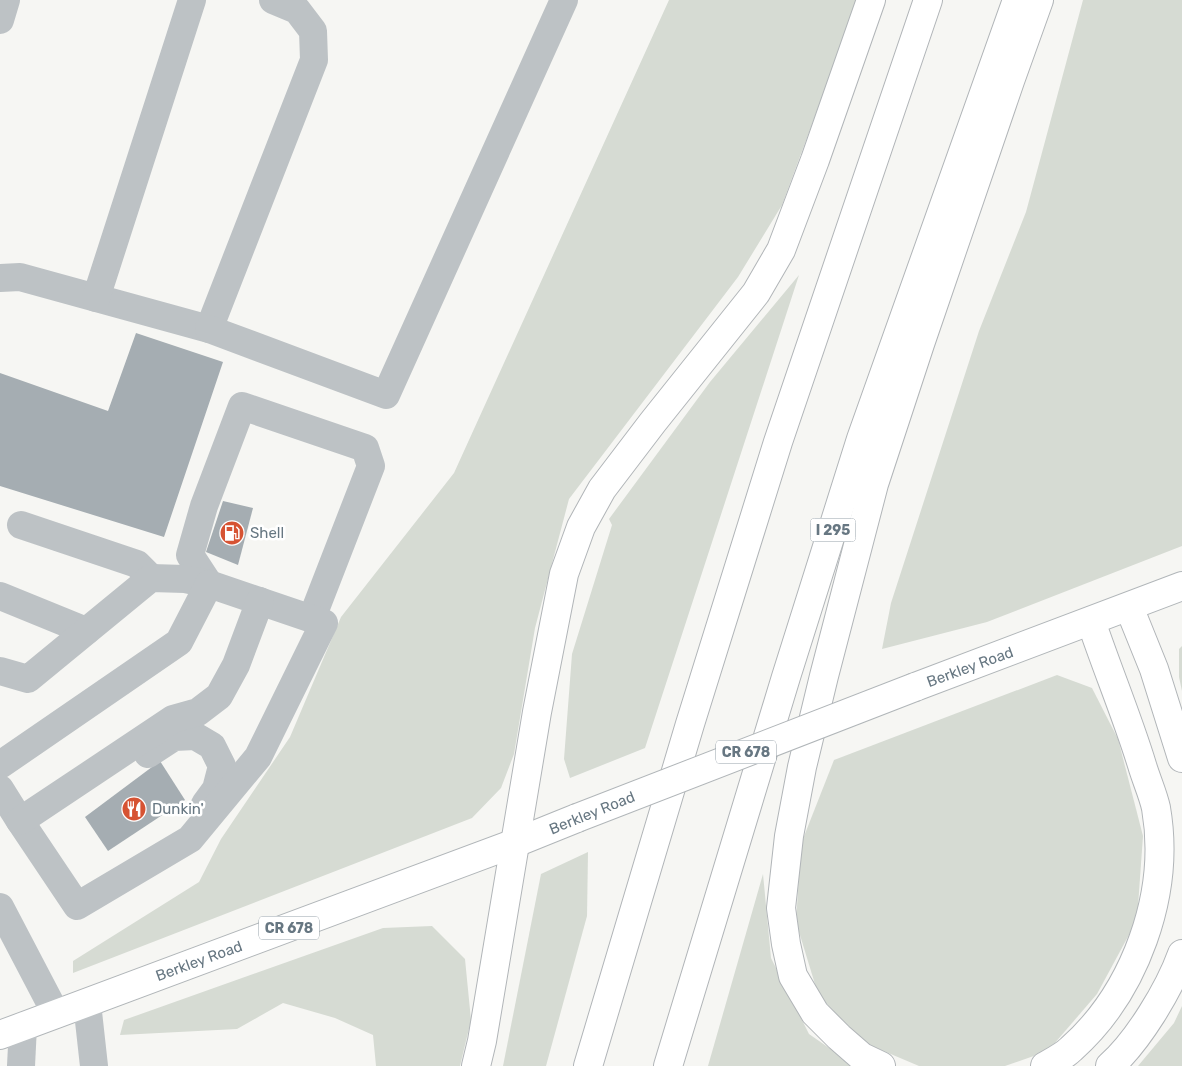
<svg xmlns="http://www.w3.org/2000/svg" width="1182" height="1066" font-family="Rubik,sans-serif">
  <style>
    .green { fill: #d6dbd3 }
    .building { fill: #a5adb2 }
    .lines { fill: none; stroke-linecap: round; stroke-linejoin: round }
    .major-casing { stroke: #b1b6b9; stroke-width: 30 }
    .highway-casing { stroke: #b1b5b8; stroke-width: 30 }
    .minor { stroke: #bdc2c5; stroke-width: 28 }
    .major { stroke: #fff; stroke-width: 28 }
    .highway { stroke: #fff; stroke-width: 28 }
    .major-bridge-casing { stroke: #b1b6b9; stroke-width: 30; stroke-linecap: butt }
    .major-bridge { stroke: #fff; stroke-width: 28 }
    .labels { text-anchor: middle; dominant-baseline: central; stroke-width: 5; stroke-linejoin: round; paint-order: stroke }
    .shield { fill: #fff; stroke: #95a0a8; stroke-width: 1 }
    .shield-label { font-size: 14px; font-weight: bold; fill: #677782 }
    .poi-label { font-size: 15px; fill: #677782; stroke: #fff; text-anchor: start }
    .street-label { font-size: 15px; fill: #677782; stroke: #fff }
  </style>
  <rect width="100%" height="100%" fill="#f6f6f3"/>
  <g class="green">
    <path d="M 669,0 L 858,0 L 782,205 L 738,277 L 569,499 L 535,628 L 514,754 L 501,788 L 472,818 L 73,973 L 73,961 L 199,882 L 221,839 L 290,737 L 341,617 L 454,473 Z"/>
    <path d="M 1083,0 L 1182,0 L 1182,546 L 987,622 L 882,649 L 891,603 L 979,331 L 1026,212 Z"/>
    <path d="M 799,275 L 645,748 L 570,778 L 564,759 L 572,654 L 612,525 L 609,519 L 710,382 Z"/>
    <path d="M 1182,646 L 1182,691 L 1179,677 L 1179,649 Z"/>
    <path d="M 1057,675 L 1092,688 L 1118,739 L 1143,836 L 1137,920 L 1097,994 L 1048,1051 L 1005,1066 L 919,1066 L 860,1041 L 818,994 L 796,922 L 801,844 L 834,760 Z"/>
    <path d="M 588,852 L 587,916 L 546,1066 L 503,1066 L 541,874 Z"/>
    <path d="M 763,874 L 771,958 L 809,1034 L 855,1066 L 708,1066 Z"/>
    <path d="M 432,926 L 465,959 L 471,1020 L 460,1066 L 376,1066 L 373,1035 L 335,1018 L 283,1003 L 237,1029 L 120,1035 L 124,1020 L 383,928 Z"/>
    <path d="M 1182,1006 L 1182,1066 L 1138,1066 L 1174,1023 Z"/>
  </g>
  <g class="building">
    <path d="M 136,333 L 223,362 L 164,537 L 0,486 L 0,373 L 108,411 Z"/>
    <path d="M 223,501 L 253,508 L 238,565 L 206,552 Z"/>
    <path d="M 160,761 L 185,800 L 108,851 L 85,817 Z"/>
  </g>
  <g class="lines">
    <defs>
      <g id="major">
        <path d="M 915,687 L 1182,586"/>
        <path d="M 0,1035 L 515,843 L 577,818"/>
      </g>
      <g id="highway">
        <path d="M 1129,607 L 1154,669 L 1182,758"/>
        <path d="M 476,1066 L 482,1041 L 537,712 L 564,574 L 581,527 L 602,489 L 653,422 L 756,293 L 781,250 L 815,160 L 871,0"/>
        <path d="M 588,1066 L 690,724 L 778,442 L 928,0"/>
        <path d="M 668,1066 L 786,677 L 861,439 L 1017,0"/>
        <path d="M 881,1066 L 862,1057 L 839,1037 L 815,1013 L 793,976 L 786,944 L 781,908 L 789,836 L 802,767 L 824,676 L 874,484 L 920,344 L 1010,81 L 1039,0"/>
        <path d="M 1045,1066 C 1054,1061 1064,1056 1071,1049 C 1135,992 1171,894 1156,808 C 1153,794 1146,779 1142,765 C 1127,716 1107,669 1091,621"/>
        <path d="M 1110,1066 C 1138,1041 1169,990 1182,954"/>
      </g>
    </defs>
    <use href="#major" class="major-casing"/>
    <use href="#highway" class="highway-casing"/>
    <g class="minor">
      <path d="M 0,20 L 6,0"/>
      <path d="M 0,278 L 20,277 L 209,329 L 314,60 L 313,31 L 297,10 L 273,0"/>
      <path d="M 96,298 L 192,0"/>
      <path d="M 209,329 L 386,395 L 564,0"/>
      <path d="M 21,525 L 137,564 L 151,578"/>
      <path d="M 209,584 L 190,555 L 204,506 L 242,406 L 365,448 L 371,466 L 312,618"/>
      <path d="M 0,596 L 86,631"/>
      <path d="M 0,671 L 28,679 L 151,578 L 185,579 L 209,584"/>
      <path d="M 148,754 L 174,737 L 195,736 L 212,746 L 222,766 L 216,789 L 205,804"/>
      <path d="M 0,765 L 179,642 L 209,584 L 324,623 L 258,757 L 190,839 L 77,906 L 20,821 L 0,789"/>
      <path d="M 20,821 L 173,719 L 198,712 L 219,696 L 236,665 L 260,601"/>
      <path d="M 0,907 L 56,1014"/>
      <path d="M 87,1003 L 94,1066"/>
      <path d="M 21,1066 L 23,1026"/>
    </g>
    <use href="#major" class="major"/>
    <use href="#highway" class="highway"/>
    <defs>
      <path id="major-bridge" d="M 577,818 L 915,687"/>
    </defs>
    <use href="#major-bridge" class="major-bridge-casing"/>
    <use href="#major-bridge" class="major-bridge"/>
  </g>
  <defs>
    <symbol id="fuel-disc" viewBox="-11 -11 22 22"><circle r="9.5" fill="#d65333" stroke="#fff"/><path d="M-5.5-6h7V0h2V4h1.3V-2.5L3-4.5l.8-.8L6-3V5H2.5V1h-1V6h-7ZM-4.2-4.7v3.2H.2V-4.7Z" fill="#fff"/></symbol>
    <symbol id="restaurant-disc" viewBox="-11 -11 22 22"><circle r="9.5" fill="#d65333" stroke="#fff"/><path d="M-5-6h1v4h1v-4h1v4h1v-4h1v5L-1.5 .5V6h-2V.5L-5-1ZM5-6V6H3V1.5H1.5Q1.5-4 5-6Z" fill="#fff"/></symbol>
  </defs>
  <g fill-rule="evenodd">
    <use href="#fuel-disc" x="218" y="519" width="28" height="28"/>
    <use href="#restaurant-disc" x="120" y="795" width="28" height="28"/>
  </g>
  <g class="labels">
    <g class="shield">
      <rect x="810.5" y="518.5" width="45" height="23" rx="4"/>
      <rect x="716" y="740.5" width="60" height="23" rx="4"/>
      <rect x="259" y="916.5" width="60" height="23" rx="4"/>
    </g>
    <g class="shield-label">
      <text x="833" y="530">I 295</text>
      <text x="746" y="752">CR 678</text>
      <text x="289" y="928">CR 678</text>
    </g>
    <g class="poi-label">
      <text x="250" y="533">Shell</text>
      <text x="152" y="809">Dunkin'</text>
    </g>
    <g class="street-label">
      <text transform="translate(970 667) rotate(-20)">Berkley Road</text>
      <text transform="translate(592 813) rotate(-22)">Berkley Road</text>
      <text transform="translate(199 961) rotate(-20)">Berkley Road</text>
    </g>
  </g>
</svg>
